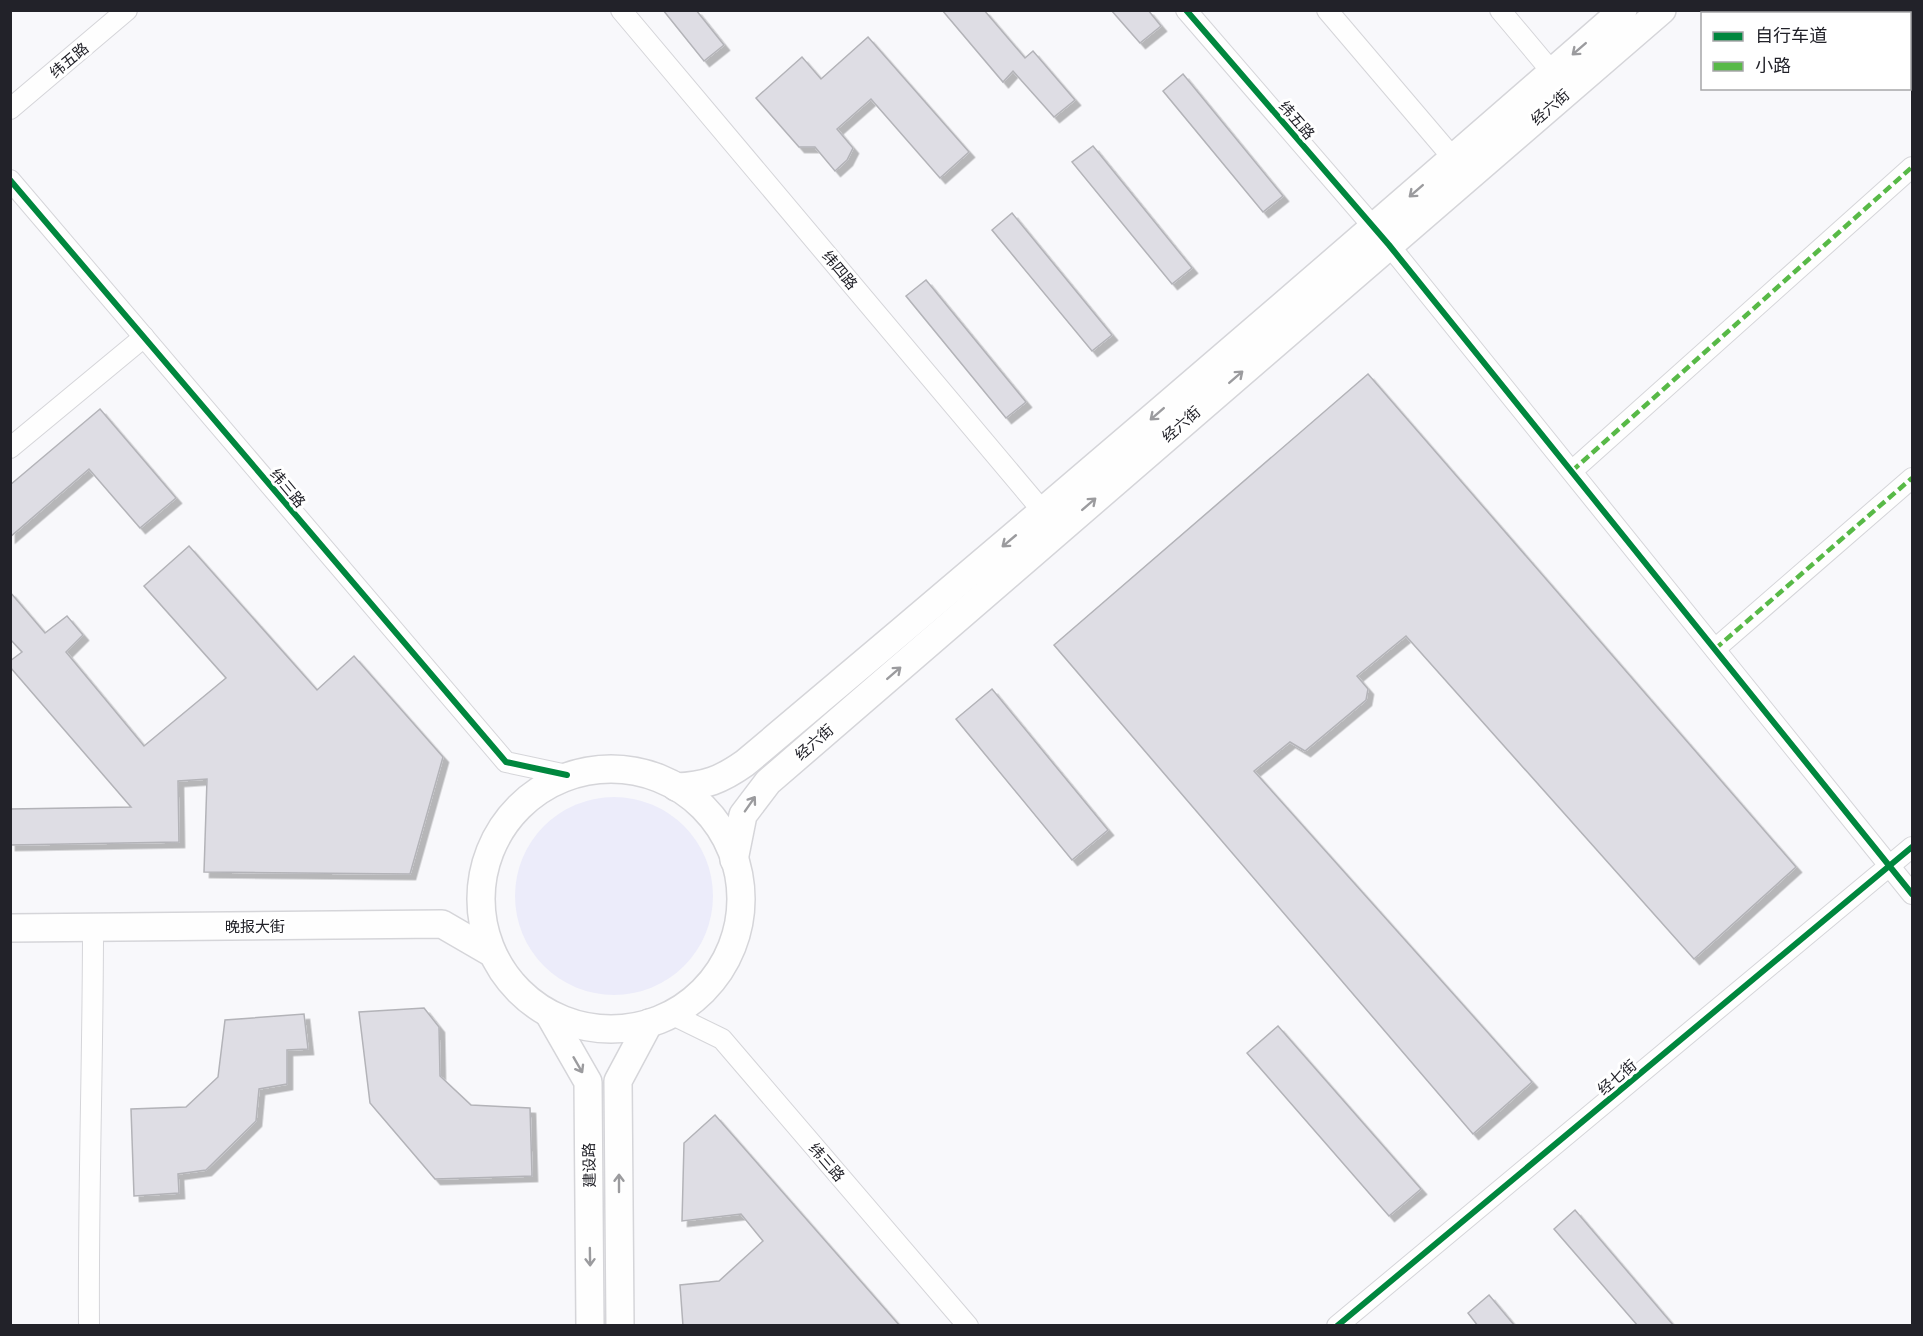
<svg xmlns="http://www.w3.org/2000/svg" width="1923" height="1336" font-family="'IBM Plex Sans','Noto Sans SC',sans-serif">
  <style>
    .green { fill: #ececfa }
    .building { fill: #dedde4; stroke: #b3b3b8; stroke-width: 1.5; filter: url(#shadow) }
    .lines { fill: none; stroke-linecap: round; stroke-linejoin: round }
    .minor-casing { stroke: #d5d5d9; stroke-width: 22 }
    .secondary-casing { stroke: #d5d5d9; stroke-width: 30 }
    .minor { stroke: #fefefe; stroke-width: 20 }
    .secondary { stroke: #fefefe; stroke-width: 27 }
    .quiet { stroke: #58b947; stroke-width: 4.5; stroke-dasharray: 9 4.5; stroke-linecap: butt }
    .cycleway-casing { stroke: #fff; stroke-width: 10 }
    .cycleway { stroke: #00873e; stroke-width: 6 }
    .oneway { stroke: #9b9b9e }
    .labels { text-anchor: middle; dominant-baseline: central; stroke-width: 6; stroke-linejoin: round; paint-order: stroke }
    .street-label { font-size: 15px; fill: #222229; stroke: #fff }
  </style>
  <defs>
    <filter id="shadow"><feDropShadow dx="5.5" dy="5.5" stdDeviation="0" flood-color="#0004"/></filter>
  </defs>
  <rect width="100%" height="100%" fill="#f8f8fb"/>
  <circle class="green" cx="614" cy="896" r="99"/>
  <g class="building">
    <path d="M 663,10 L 696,10 L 724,45 L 704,61 Z"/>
    <path d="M 942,10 L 984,10 L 1025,58 L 1033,51 L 1075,100 L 1054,117 L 1013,71 L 1003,82 Z"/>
    <path d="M 1111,10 L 1148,10 L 1161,26 L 1140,43 Z"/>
    <path d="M 868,37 L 969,152 L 940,178 L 871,99 L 837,129 L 853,148 L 847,160 L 835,171 L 815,147 L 799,147 L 756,98 L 802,57 L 821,79 Z"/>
    <path d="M 1183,74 L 1283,196 L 1263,212 L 1163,91 Z"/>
    <path d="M 1093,146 L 1192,268 L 1172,284 L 1072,162 Z"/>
    <path d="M 1012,213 L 1112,335 L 1092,351 L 992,230 Z"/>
    <path d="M 926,280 L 1026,402 L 1006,418 L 906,296 Z"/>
    <path d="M 1368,374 L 1796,867 L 1694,959 L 1406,636 L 1357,676 L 1368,689 L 1366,700 L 1305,751 L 1290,742 L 1254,771 L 1532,1082 L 1473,1134 L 1054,645 Z"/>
    <path d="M 100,409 L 176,498 L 140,528 L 89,469 L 10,537 L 10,485 Z"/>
    <path d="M 189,546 L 317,690 L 354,656 L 443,757 L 410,874 L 204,872 L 207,779 L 178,781 L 179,842 L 10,845 L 10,809 L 131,807 L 10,667 L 10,661 L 22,652 L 10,639 L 10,592 L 45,633 L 67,616 L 83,635 L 66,652 L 144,746 L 226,678 L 144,586 Z"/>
    <path d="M 992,689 L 1108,830 L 1072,860 L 956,719 Z"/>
    <path d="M 424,1008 L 439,1027 L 440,1076 L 471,1105 L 530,1108 L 532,1176 L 435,1179 L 370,1103 L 359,1012 Z"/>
    <path d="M 304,1014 L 308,1049 L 287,1050 L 287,1084 L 259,1089 L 256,1121 L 206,1170 L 178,1174 L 179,1193 L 134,1196 L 131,1109 L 186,1107 L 218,1077 L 225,1020 Z"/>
    <path d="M 1278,1026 L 1421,1189 L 1389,1216 L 1247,1053 Z"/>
    <path d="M 715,1115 L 900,1326 L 683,1326 L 680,1285 L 719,1281 L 763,1241 L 741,1214 L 682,1221 L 684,1143 Z"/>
    <path d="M 1575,1210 L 1674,1326 L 1638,1326 L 1554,1229 Z"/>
    <path d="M 1489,1295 L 1515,1326 L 1478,1326 L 1468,1313 Z"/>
  </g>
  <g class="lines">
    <defs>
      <g id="minor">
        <path d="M 621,10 L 1051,521"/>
        <path d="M 1186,10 L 1389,245 L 1912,894"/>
        <path d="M 1327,10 L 1453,158"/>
        <path d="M 1500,10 L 1552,72"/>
        <path d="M 10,109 L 127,10"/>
        <path d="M 10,180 L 506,762 L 567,775"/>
        <path d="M 10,448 L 144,337"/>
        <path d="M 1572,471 L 1912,167"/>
        <path d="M 1715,649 L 1912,478"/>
        <path d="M 673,1015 L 722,1039 L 968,1326"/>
        <path d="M 89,1326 C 88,1193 93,1060 93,927"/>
        <path d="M 1337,1326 L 1912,847"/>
      </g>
      <g id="secondary">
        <circle cx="611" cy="899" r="130"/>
        <path d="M 676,787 C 705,786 721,780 745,763 C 1040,515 1333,264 1623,10"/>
        <path d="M 734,860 L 743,815 L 768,782 L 1662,10"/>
        <path d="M 10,928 L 442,924 L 492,953"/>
        <path d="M 549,1014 L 588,1082 L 590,1326"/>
        <path d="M 620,1326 L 618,1081 L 649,1023"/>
      </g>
    </defs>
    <use href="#minor" class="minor-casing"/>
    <use href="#secondary" class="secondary-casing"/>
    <use href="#minor" class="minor"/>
    <use href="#secondary" class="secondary"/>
    <g class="quiet">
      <path d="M 1572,471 L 1912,167"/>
      <path d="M 1715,649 L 1912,478"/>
    </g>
    <defs>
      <g id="cycleway">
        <path d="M 1186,10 L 1389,245 L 1912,894"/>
        <path d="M 10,180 L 506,762 L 567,775"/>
        <path d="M 1337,1326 L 1912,847"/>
      </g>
    </defs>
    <use href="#cycleway" class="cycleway-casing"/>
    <use href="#cycleway" class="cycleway"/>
  </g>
  <defs><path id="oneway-shaft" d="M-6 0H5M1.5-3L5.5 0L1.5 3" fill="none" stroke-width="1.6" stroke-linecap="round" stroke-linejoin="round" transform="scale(1.5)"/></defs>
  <g class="oneway">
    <use href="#oneway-shaft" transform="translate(1579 49) rotate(139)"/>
    <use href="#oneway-shaft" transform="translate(1416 191) rotate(139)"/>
    <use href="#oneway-shaft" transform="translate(1236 377) rotate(-41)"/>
    <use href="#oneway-shaft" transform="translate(1157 414) rotate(139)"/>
    <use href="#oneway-shaft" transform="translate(1089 504) rotate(-41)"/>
    <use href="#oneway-shaft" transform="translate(1009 541) rotate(140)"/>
    <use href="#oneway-shaft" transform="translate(894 673) rotate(-41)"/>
    <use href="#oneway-shaft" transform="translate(750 804) rotate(-55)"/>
    <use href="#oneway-shaft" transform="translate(578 1065) rotate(60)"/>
    <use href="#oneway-shaft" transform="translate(619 1183) rotate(-90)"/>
    <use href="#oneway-shaft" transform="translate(590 1257) rotate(89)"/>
  </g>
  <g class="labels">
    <g class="street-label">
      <text transform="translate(69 60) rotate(-40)">纬五路</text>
      <text transform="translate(1550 107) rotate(-41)">经六街</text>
      <text transform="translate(1297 120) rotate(49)">纬五路</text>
      <text transform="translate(840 270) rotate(50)">纬四路</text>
      <text transform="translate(1181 424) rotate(-41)">经六街</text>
      <text transform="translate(288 488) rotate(50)">纬三路</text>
      <text transform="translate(814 742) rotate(-41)">经六街</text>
      <text x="255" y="926">晚报大街</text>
      <text transform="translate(1617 1077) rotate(-40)">经七街</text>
      <text transform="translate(827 1162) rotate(49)">纬三路</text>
      <text transform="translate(589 1165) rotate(-91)">建设路</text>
    </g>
  </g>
  <rect width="1923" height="1336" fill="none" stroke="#222229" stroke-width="24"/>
  <rect x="1701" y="12" width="210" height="78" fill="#ffffff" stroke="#a7a7a9" stroke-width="1.5"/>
  <rect x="1713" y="32" width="30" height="9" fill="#00873e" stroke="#a7a7a9" stroke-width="1.5"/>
  <text x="1755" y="42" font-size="18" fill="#222229">自行车道</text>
  <rect x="1713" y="62" width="30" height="9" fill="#58b947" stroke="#a7a7a9" stroke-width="1.5"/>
  <text x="1755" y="72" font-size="18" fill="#222229">小路</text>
</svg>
